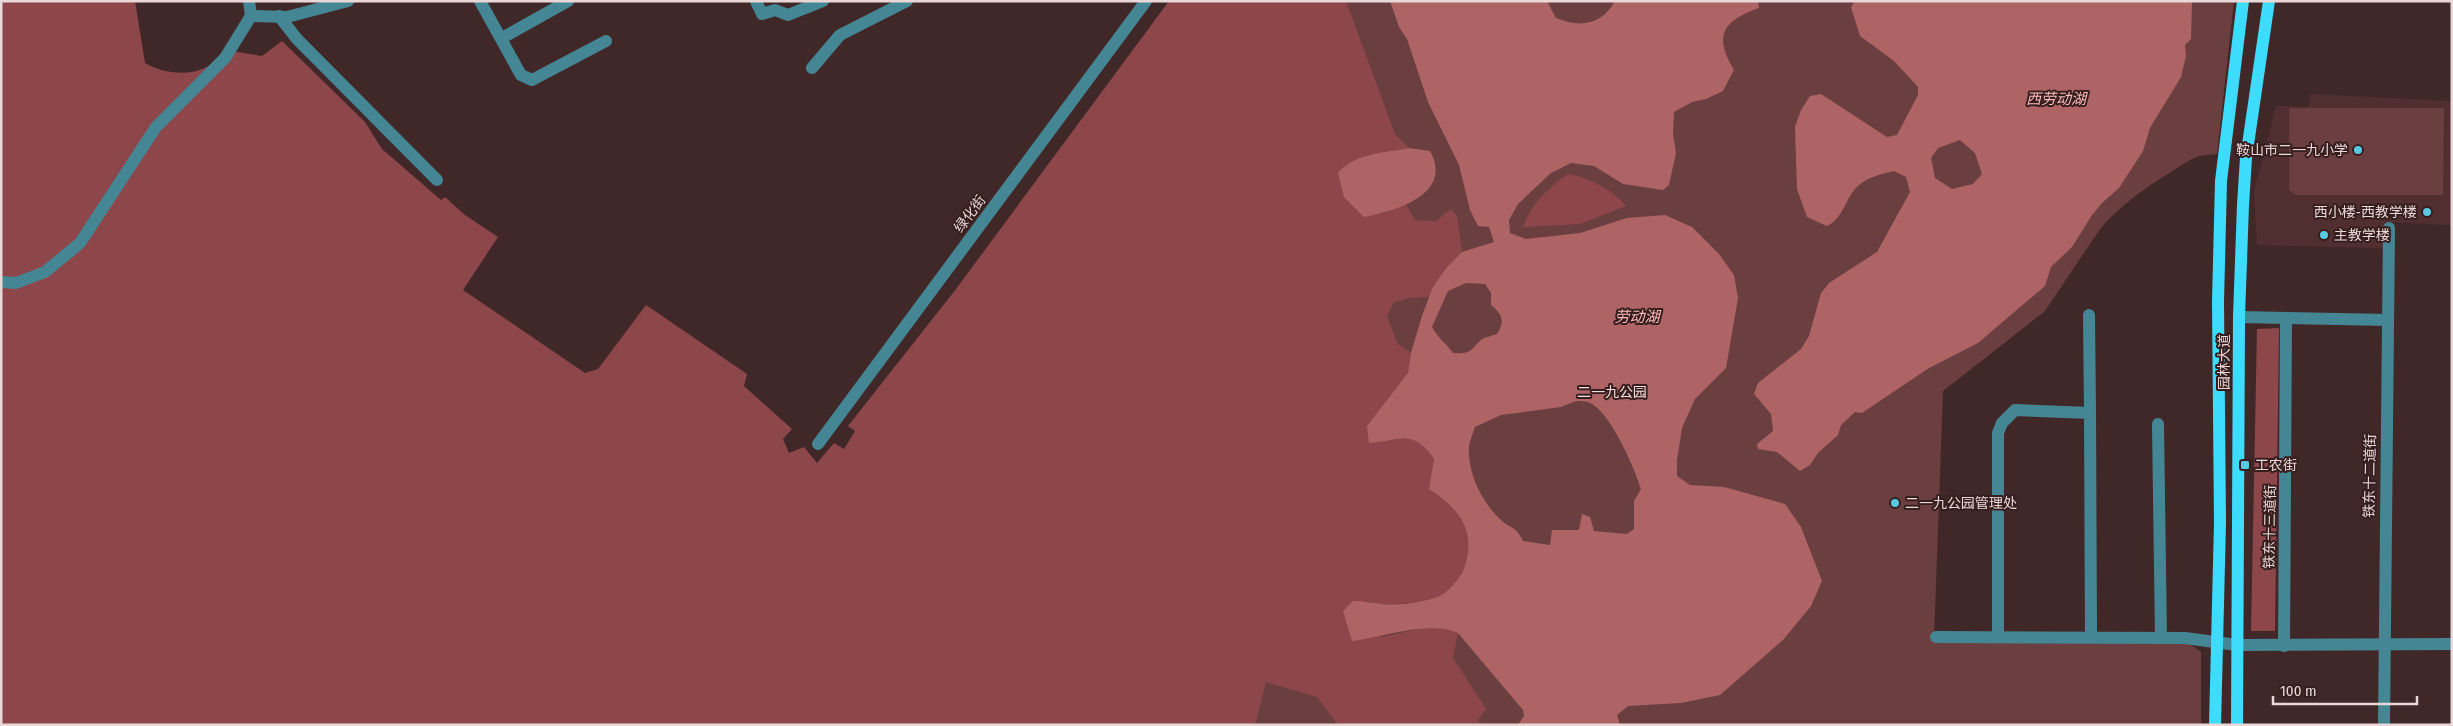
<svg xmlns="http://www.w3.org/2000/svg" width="2453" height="726" font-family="'Fira Sans Condensed','Noto Sans SC',sans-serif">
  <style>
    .built { fill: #512f30 }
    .green { fill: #6b3f40 }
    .forest { fill: #8d4649 }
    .water { fill: #ae6465; fill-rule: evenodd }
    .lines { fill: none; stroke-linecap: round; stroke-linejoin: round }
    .minor { stroke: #458695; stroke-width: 12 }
    .major { stroke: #3ddcfc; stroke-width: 12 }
    .poi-dot { fill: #57c9e2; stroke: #371e1e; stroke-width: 2 }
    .labels { text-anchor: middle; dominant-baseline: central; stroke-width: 4; stroke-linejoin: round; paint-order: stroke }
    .poi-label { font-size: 14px; fill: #e9d8d7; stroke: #371e1e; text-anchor: start }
    .street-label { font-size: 14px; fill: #e9d8d7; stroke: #371e1e }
    .park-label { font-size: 14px; fill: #f4dddc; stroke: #371e1e }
    .water-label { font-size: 15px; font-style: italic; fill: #fdbbbb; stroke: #371e1e }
  </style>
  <rect width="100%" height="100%" fill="#412828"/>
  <path class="built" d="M 2310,94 L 2452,101 L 2452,225 L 2386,222 L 2384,248 L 2257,245 L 2254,192 L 2276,106 L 2309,107 Z"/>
  <g class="green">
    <path d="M 1215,1 L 2234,1 L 2217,154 L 2199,156 L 2190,160 C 2157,181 2122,201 2098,232 L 2045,311 L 1943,391 L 1934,639 L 2187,642 L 2201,652 L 2201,725 L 1112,725 Z"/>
    <path d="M 2289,108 L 2444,108 L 2443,195 L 2296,195 L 2289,190 Z"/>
  </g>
  <g class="forest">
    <path d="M 1,1 L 135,1 L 145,63 C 162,73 188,77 207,67 C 213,64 219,55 225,50 L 262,56 L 282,41 L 365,122 L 382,149 L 441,200 L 445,197 L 465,215 L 498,237 L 463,290 L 585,373 L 598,369 L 646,305 L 747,374 L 744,386 L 792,429 L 783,439 L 789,453 L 804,447 L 817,463 L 834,443 L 844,449 L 855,431 L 848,426 L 956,289 L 1169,1 L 1346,1 L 1395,134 L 1409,148 L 1367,156 L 1381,214 L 1406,204 L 1415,220 L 1436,221 L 1451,209 L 1457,216 L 1462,252 L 1446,268 L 1429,297 L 1408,298 L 1393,303 L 1387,317 L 1398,344 L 1411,353 L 1408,373 L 1402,383 L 1367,426 L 1370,443 C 1400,442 1412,427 1434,459 L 1429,489 C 1459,509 1479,532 1464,568 C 1460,578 1451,589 1442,595 C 1433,601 1397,605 1385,604 C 1379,604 1372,602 1366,601 L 1382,637 C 1408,632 1434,622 1458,633 L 1453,658 L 1486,709 L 1477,721 L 1484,725 L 1338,725 L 1317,697 L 1266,682 L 1255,725 L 1,725 Z"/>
    <path d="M 1568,174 C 1592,179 1610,188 1626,206 L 1580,224 L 1523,227 C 1531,203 1548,188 1568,174 Z"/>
    <path d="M 2279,328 L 2275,631 L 2251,631 L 2257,329 Z"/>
  </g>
  <g class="water">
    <path d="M 1390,1 L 1547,1 L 1556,18 C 1580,28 1602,25 1615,1 L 1758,1 L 1759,8 C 1723,21 1713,35 1734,70 L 1723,91 L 1706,99 L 1692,102 L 1674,112 L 1673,134 L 1676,153 L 1669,185 L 1663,190 L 1623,184 L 1594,166 L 1571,163 L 1551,173 L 1518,204 L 1509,220 L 1510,233 L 1526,239 L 1580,233 L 1627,218 L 1665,215 L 1692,227 L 1719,254 L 1734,275 L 1738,298 L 1726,368 L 1695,399 L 1682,428 L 1677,460 L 1677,476 L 1690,485 L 1724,487 L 1785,504 L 1801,527 L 1822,581 L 1811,606 L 1783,640 L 1720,695 L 1681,703 L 1628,706 L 1617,715 L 1620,725 L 1518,725 L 1524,716 L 1523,710 L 1458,633 C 1429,620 1384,637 1352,641 L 1343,611 L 1353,601 C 1364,601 1373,603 1383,604 C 1399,606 1425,602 1440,596 C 1448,592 1459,579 1463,571 C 1478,533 1461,510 1429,489 L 1434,459 C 1412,427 1399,442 1369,443 L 1367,426 L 1408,373 L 1411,353 L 1422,316 L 1432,289 L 1446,268 L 1462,252 L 1494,242 L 1489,227 L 1478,226 L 1470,210 L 1459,165 L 1428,102 L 1407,39 L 1399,27 ZM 1466,283 L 1485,284 L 1491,293 L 1491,305 C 1503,315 1505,321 1497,334 C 1492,336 1485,337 1481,340 C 1469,351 1472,354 1453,353 C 1446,343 1438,338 1432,327 L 1448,291 ZM 1576,401 C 1580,401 1585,401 1588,402 C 1609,409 1635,468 1641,489 L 1634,501 L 1634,529 L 1627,534 L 1594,531 L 1590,517 L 1582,514 L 1579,530 L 1552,530 L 1550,545 L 1523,541 C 1515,525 1512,530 1501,520 C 1482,503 1467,472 1469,446 C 1470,440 1473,433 1475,427 L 1501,415 L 1561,407 Z"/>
    <path d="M 1855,1 L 2192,1 L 2191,39 L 2185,45 L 2186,56 L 2181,77 L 2150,128 L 2143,151 L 2119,188 L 2102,203 L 2092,215 L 2072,247 L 2051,267 L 2045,286 L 1978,343 L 1929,368 L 1862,413 L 1855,412 L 1841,425 L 1838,435 L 1818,453 L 1810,465 L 1800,471 L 1777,452 L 1758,449 L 1757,444 L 1773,431 L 1771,414 L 1754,394 L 1758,383 L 1801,349 L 1809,336 L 1821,293 L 1829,283 L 1877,252 L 1910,192 L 1906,177 L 1894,171 C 1881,174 1864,178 1855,189 C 1845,201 1842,219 1827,226 L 1807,217 L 1797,189 L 1795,127 L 1801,110 L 1810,96 L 1821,94 L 1887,137 L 1897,135 L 1918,95 L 1918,87 L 1894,61 L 1860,36 L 1851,7 ZM 1960,140 L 1975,153 L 1982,174 L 1973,184 L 1952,189 L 1935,178 L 1931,158 L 1938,148 Z"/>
    <path d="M 1409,148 L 1430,151 C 1454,194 1396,211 1364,217 L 1344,197 L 1338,173 C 1355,153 1384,153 1409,148 Z"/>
  </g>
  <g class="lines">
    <g class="minor">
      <path d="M 249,1 L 251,16"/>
      <path d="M 480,1 L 521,75 L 532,80 L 606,41"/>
      <path d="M 756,1 L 762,14 L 775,10 L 788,15 L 823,1"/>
      <path d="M 251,16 L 287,17 L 348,1"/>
      <path d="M 279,16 L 297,39 L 437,180"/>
      <path d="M 502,38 L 568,1"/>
      <path d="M 812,68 L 840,35 L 907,1"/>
      <path d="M 1,282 L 16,283 L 45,272 L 80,243 L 156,127 L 225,58 L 251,16"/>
      <path d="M 2089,315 L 2090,413"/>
      <path d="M 2239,317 L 2388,320"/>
      <path d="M 2158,424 L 2161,638"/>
      <path d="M 818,444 L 1146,1"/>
      <path d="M 1936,637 L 2185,638 L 2237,645 L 2452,644"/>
      <path d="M 1998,637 L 1998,433 L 2002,423 L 2015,410 L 2090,413 L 2091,637"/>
      <path d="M 2284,646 L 2286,318"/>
      <path d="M 2384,725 L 2389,228"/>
    </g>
    <g class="major">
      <path d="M 2215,725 L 2220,523 L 2218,302 L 2221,181 L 2243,1"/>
      <path d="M 2237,725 L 2239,317 L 2243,205 L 2246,158 L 2269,1"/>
    </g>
  </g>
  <g class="poi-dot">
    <circle cx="2358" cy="150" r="5"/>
    <circle cx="2427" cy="212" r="5"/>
    <circle cx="2324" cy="235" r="5"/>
    <rect x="2240" y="460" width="10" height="10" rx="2.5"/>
    <circle cx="1895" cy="503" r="5"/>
  </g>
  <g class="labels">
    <g class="poi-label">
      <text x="2348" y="150" text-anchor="end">鞍山市二一九小学</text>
      <text x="2417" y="212" text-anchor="end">西小楼-西教学楼</text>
      <text x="2334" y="235">主教学楼</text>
      <text x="2255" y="465">工农街</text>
      <text x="1905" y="503">二一九公园管理处</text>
    </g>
    <g class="street-label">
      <text transform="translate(970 214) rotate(-53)">绿化街</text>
      <text transform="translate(2224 362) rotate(-90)">园林大道</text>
      <text transform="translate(2370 476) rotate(-89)">铁东十二道街</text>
      <text transform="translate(2270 527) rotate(-89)">铁东十三道街</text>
    </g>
    <g class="park-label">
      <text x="1612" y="392">二一九公园</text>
    </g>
    <g class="water-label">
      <text x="2056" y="99">西劳动湖</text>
      <text x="1637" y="317">劳动湖</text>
    </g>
  </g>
  <rect width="2453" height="726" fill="none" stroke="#e9d8d7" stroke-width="5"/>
  <path d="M2273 696v8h144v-8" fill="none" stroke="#e9d8d7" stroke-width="2.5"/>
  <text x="2280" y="696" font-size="15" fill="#e9d8d7" stroke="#371e1e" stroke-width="4" paint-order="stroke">100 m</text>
</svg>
